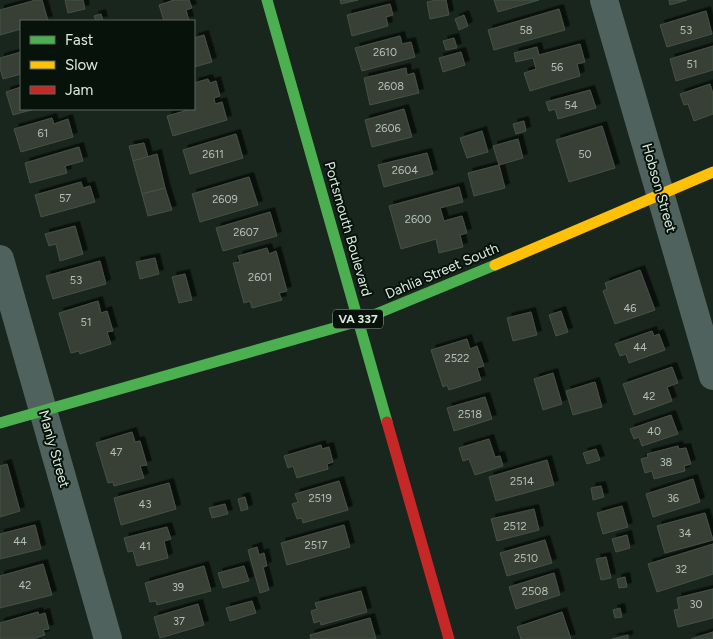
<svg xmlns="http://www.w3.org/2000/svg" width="713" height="639" font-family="Figtree,sans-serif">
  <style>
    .building { fill: #374134; stroke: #475047; filter: url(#shadow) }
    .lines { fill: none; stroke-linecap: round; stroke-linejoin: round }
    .street { stroke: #50625e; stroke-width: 28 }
    .fast { stroke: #4caf50; stroke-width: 11 }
    .slow { stroke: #ffc107; stroke-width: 11 }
    .jam { stroke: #c62828; stroke-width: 11 }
    .labels { text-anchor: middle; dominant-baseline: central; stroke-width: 4; stroke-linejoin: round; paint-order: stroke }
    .number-label { font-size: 11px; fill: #b2c0b5 }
    .shield { fill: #07120b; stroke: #9baaa0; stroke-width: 1 }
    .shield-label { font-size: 12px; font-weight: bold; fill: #dbebe0 }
    .street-label { font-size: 14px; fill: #dbebe0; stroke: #07120b }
  </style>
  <defs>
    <filter id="shadow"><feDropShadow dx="4.5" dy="-4.5" stdDeviation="0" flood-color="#0009"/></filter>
  </defs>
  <rect width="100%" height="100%" fill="#18261d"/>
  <g class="building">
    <path d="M 36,0 L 42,0 L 48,21 L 21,21 L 21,29 L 0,35 L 0,10 Z"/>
    <path d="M 65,0 L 83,0 L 85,9 L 68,13 Z"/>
    <path d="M 174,0 L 189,0 L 192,8 L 186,10 L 189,21 L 164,21 L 159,5 Z"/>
    <path d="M 340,0 L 358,0 L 341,4 Z"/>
    <path d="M 436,0 L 446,0 L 449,15 L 430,19 L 427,2 Z"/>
    <path d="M 494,0 L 539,0 L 498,12 Z"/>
    <path d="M 669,0 L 687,0 L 670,5 Z"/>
    <path d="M 390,4 L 393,15 L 386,17 L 388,26 L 352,36 L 347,15 Z"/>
    <path d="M 559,9 L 565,30 L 494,50 L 488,30 Z"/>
    <path d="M 706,11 L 712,34 L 667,47 L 660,25 Z"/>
    <path d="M 101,14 L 103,21 L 96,21 L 94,16 Z"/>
    <path d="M 464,15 L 468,26 L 459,30 L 455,19 Z"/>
    <path d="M 204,35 L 212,62 L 194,67 L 194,38 Z"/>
    <path d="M 400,36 L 402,44 L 411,42 L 415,57 L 362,71 L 355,48 Z"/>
    <path d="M 454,38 L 457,48 L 446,50 L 443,41 Z"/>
    <path d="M 580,44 L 585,62 L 577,64 L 580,76 L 530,91 L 524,73 L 536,69 L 533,58 L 516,62 L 514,53 L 537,47 L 539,55 Z"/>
    <path d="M 713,46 L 713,70 L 676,81 L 670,59 Z"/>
    <path d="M 21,52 L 21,74 L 3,79 L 0,68 L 0,58 Z"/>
    <path d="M 461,52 L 465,65 L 443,72 L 439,58 Z"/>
    <path d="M 406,68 L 407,75 L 414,73 L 419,93 L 370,105 L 364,78 Z"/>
    <path d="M 208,79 L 210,83 L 216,81 L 220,96 L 214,98 L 215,104 L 222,102 L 227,120 L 173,136 L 167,116 L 185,111 L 185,109 L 194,109 L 194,83 Z"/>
    <path d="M 710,84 L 713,94 L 713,114 L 694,121 L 688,104 L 684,105 L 680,94 Z"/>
    <path d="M 21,87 L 21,109 L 35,109 L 13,115 L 6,92 Z"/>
    <path d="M 590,90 L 596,108 L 558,119 L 555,109 L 549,111 L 546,102 Z"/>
    <path d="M 404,109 L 412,137 L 372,147 L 365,120 Z"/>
    <path d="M 52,118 L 54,124 L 68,119 L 73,137 L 21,152 L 14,129 Z"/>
    <path d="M 524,121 L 526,131 L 516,134 L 513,124 Z"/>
    <path d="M 602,126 L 615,168 L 569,182 L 556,140 Z"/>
    <path d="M 482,131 L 488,152 L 467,158 L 460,138 Z"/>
    <path d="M 236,134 L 243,158 L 190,174 L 183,150 Z"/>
    <path d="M 518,139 L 523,158 L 499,165 L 493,146 Z"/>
    <path d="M 144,143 L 148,157 L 133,161 L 129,146 Z"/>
    <path d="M 79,147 L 83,161 L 65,166 L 67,173 L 30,183 L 25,163 Z"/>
    <path d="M 427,153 L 433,174 L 384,187 L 378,165 Z"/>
    <path d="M 157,154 L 165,188 L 142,194 L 133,161 Z"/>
    <path d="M 499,165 L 505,188 L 474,196 L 468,173 Z"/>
    <path d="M 249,177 L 258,205 L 200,222 L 192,194 Z"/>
    <path d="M 81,182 L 83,188 L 90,186 L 95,202 L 41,217 L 35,195 Z"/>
    <path d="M 459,187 L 463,202 L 440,208 L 444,221 L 462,216 L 467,233 L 460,235 L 463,247 L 439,253 L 436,239 L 401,249 L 389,206 Z"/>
    <path d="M 165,188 L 172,210 L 148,216 L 142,194 Z"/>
    <path d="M 270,212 L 277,236 L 223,251 L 216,228 Z"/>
    <path d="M 75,226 L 83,254 L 60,261 L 56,244 L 49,246 L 45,234 Z"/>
    <path d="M 267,248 L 269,254 L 276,251 L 287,291 L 279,293 L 282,300 L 252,308 L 250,301 L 244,303 L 233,263 L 240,262 L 238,256 Z"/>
    <path d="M 155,258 L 159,274 L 140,279 L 136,262 Z"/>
    <path d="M 100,261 L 106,284 L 53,299 L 46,276 Z"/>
    <path d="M 640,270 L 655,310 L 615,324 L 603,291 L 607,289 L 605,283 Z"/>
    <path d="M 185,274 L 192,300 L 179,303 L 172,277 Z"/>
    <path d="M 98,301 L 101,313 L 107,311 L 113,331 L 107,332 L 111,344 L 80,354 L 79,351 L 71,353 L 59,313 Z"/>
    <path d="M 561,311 L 568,332 L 556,336 L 549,315 Z"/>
    <path d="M 531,312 L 537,335 L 513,341 L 507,318 Z"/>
    <path d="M 652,331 L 654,336 L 659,334 L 665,350 L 629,363 L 626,354 L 620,356 L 615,344 Z"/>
    <path d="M 467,339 L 470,349 L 477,346 L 484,366 L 477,368 L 481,380 L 449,390 L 447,385 L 443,387 L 431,350 Z"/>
    <path d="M 672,367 L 678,383 L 667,387 L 672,401 L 634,415 L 623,384 Z"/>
    <path d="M 553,373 L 562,404 L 543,410 L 534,379 Z"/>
    <path d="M 595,382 L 602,407 L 573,415 L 566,391 Z"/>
    <path d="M 485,397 L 492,419 L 454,431 L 447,408 Z"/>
    <path d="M 671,415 L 678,434 L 642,446 L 639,437 L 634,439 L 630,429 Z"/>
    <path d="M 132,432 L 135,442 L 140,441 L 147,465 L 140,466 L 144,478 L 114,486 L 113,482 L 108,483 L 96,443 Z"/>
    <path d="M 489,439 L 495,457 L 500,456 L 503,466 L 475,475 L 469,459 L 463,461 L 459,448 Z"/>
    <path d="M 321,445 L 322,449 L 329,447 L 333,462 L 327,464 L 328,469 L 297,478 L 293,466 L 288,468 L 284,456 Z"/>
    <path d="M 678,446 L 679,449 L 686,448 L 691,464 L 684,466 L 685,471 L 654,479 L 652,471 L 645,473 L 641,459 L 648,457 L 647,454 Z"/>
    <path d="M 596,449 L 600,460 L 587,464 L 583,453 Z"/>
    <path d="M 547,460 L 554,485 L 496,501 L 489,477 Z"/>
    <path d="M 7,464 L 20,511 L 0,517 L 0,466 Z"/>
    <path d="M 693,479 L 700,502 L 653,517 L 646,494 Z"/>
    <path d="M 339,481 L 348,510 L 303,523 L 302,518 L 297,519 L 292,504 L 298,502 L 295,494 Z"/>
    <path d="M 169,483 L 176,509 L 121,525 L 114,498 Z"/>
    <path d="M 601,486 L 604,497 L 593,500 L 591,488 Z"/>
    <path d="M 245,497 L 248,509 L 241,511 L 238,499 Z"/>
    <path d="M 225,504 L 228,514 L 212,518 L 209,508 Z"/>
    <path d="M 622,506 L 628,527 L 603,534 L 597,513 Z"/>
    <path d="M 534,509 L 539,530 L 497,541 L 491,519 Z"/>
    <path d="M 705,513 L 713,540 L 665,553 L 657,526 Z"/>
    <path d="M 35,525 L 41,549 L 0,559 L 0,534 Z"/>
    <path d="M 344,525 L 350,547 L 287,565 L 281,543 Z"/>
    <path d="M 167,527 L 171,539 L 164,541 L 168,558 L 137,566 L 133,551 L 128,552 L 124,538 Z"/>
    <path d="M 627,535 L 630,548 L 616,552 L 612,539 Z"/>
    <path d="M 545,540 L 552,563 L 507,576 L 500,553 Z"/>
    <path d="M 713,544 L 713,574 L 657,592 L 648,564 Z"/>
    <path d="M 257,547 L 259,555 L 264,553 L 267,566 L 263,567 L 269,590 L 260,593 L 248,550 Z"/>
    <path d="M 606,557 L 611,578 L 601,580 L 596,559 Z"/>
    <path d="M 43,564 L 52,595 L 0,608 L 0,576 Z"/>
    <path d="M 204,566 L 211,591 L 157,605 L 156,601 L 150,602 L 145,583 Z"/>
    <path d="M 244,566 L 249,581 L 223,588 L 218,573 Z"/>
    <path d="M 554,573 L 560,595 L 516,609 L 509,587 Z"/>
    <path d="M 625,577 L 627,587 L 619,588 L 617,579 Z"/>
    <path d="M 713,589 L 713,618 L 678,627 L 674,610 L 679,609 L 677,598 Z"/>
    <path d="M 361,591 L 367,612 L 321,625 L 320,621 L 314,623 L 311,611 L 317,609 L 315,603 Z"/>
    <path d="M 252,601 L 256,613 L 230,621 L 226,608 Z"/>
    <path d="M 198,604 L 204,625 L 160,638 L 154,617 Z"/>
    <path d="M 620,608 L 622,617 L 615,618 L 613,610 Z"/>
    <path d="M 38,612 L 39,615 L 45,613 L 49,629 L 43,630 L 45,635 L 32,639 L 0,639 L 0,623 Z"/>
    <path d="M 562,612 L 571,639 L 521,639 L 517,627 Z"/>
    <path d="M 370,618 L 376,639 L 311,639 L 310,635 Z"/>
    <path d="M 713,632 L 713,639 L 691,639 Z"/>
    <path d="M 628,635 L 628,639 L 612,639 Z"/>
  </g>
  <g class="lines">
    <g class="street">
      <path d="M 604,0 L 713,376"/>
      <path d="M 0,259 L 108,639"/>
    </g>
    <g class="fast">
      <path d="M 267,0 L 387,422"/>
      <path d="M 0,423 L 359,321 L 495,265"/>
    </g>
    <path class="slow" d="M 495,265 L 713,172"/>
    <path class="jam" d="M 387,422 L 449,639"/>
  </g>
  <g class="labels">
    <g class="number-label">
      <text x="526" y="30">58</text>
      <text x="686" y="30">53</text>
      <text x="385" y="52">2610</text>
      <text x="692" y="64">51</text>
      <text x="557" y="67">56</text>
      <text x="391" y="86">2608</text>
      <text x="571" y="105">54</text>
      <text x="388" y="128">2606</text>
      <text x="43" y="133">61</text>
      <text x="213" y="154">2611</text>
      <text x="585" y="154">50</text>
      <text x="405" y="170">2604</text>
      <text x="65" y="198">57</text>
      <text x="225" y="199">2609</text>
      <text x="418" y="219">2600</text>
      <text x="246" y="232">2607</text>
      <text x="260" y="277">2601</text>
      <text x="76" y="280">53</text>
      <text x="630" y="308">46</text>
      <text x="86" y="322">51</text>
      <text x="640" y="347">44</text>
      <text x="457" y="358">2522</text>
      <text x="649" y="396">42</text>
      <text x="470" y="414">2518</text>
      <text x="654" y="431">40</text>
      <text x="116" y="452">47</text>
      <text x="666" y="462">38</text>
      <text x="522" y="481">2514</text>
      <text x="320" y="498">2519</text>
      <text x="673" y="498">36</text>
      <text x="145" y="504">43</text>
      <text x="515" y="526">2512</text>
      <text x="685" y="533">34</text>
      <text x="20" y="541">44</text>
      <text x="316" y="545">2517</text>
      <text x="145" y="546">41</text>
      <text x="526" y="558">2510</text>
      <text x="681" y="569">32</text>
      <text x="25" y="585">42</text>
      <text x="178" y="587">39</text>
      <text x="535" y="591">2508</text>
      <text x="696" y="604">30</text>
      <text x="179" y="621">37</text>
    </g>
    <rect class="shield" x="333" y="309.5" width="50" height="19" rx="4"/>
    <g class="shield-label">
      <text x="358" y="319">VA 337</text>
    </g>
    <g class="street-label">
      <text transform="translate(659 188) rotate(74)">Hobson Street</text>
      <text transform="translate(348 229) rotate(74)">Portsmouth Boulevard</text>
      <text transform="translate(442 271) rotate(-23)">Dahlia Street South</text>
      <text transform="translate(54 449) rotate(74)">Manly Street</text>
    </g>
  </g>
  <rect x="20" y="20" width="175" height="90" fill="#07120b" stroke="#5c6960"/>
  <rect x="30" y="36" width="25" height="8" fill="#4caf50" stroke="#5c6960"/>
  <text x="65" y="45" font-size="15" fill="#dbebe0">Fast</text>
  <rect x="30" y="61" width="25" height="8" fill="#ffc107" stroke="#5c6960"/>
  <text x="65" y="70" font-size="15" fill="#dbebe0">Slow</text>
  <rect x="30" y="86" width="25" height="8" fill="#c62828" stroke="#5c6960"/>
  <text x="65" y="95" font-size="15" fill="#dbebe0">Jam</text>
</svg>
